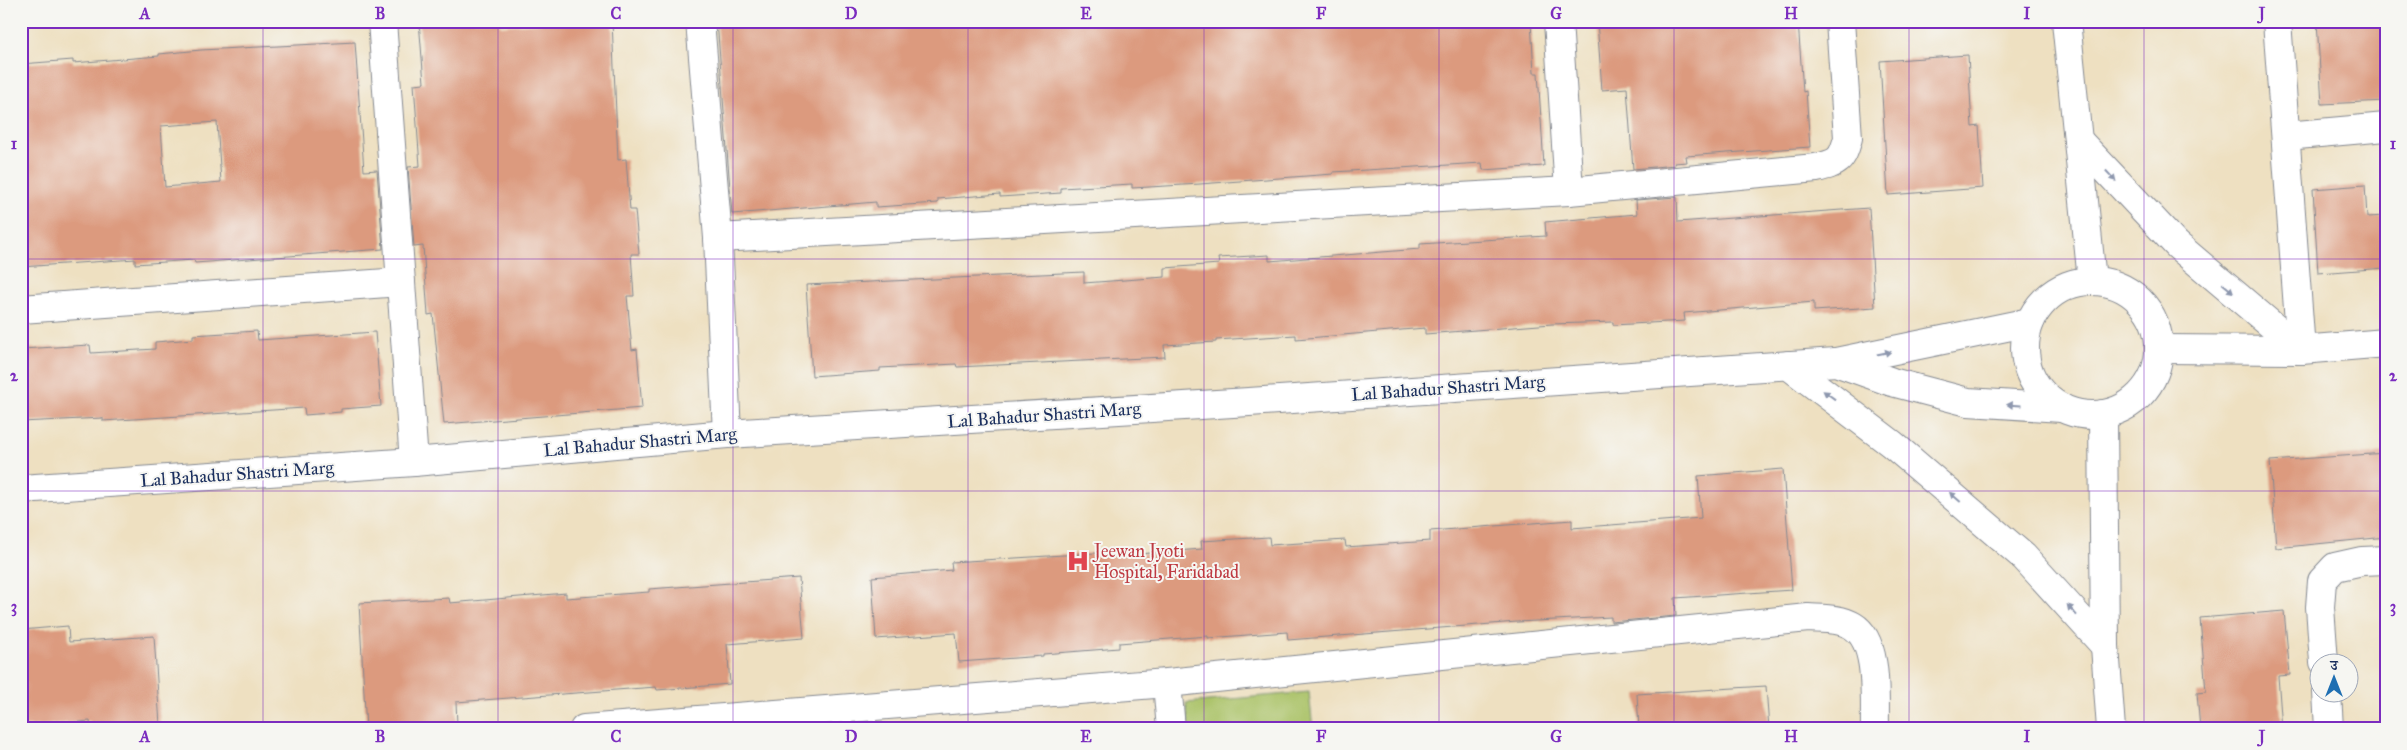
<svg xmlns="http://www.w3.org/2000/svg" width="2407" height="750" font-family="'IM FELL Great Primer','Noto Serif Devanagari',serif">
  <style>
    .park { fill: #abc369; stroke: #637964 }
    .building { fill: #dc9a7e; fill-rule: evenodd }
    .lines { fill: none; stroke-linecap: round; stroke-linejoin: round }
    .minor-casing { stroke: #848890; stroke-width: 30 }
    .minor { stroke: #fff; stroke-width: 28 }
    .oneway { fill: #8d97ae }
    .grid { fill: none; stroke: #7b2cbf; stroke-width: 1; stroke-opacity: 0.55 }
    .labels { text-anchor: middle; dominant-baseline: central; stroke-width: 4; stroke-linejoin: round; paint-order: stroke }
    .street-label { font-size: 18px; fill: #1b2f5e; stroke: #f6f6f2 }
    .health-label { font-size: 18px; fill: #be3a42; stroke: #f6f6f2; text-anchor: start }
    .neatline { fill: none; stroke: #7b2cbf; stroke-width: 2 }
    .grid-label { font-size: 16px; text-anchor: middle; font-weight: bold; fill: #7b2cbf }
  </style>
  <rect width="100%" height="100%" fill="#f6f6f2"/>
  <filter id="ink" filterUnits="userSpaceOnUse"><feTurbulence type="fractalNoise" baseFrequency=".02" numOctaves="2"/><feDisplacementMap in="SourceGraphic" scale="10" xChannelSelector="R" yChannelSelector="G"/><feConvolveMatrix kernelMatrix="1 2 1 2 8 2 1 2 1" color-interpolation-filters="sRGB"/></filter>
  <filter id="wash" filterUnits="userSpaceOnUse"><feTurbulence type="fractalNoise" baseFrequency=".0096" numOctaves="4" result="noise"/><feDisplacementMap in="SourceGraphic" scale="20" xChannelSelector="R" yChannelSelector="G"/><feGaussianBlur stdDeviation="1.12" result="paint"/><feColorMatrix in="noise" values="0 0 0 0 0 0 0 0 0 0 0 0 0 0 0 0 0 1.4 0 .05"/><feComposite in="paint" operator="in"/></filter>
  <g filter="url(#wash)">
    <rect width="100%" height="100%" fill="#eee0c1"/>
    <path class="park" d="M 1309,692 L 1313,729 L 1189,729 L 1186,703 Z"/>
    <g id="blocks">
      <g class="building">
        <path d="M 419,21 L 499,21 L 500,26 L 571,21 L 612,21 L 618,160 L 626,159 L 630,210 L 635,210 L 639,254 L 631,254 L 634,296 L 627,296 L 632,350 L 637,349 L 642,408 L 444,424 L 433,314 L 428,315 L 423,246 L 414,247 L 408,167 L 420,166 L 414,84 L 424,83 Z"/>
        <path d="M 717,21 L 1531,21 L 1534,73 L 1538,73 L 1544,166 L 1483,170 L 1482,163 L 1333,172 L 1333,174 L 1200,184 L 1132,188 L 1132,184 L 1061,188 L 1061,193 L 1000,197 L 1000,194 L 938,199 L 938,203 L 876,207 L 876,202 L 732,214 Z"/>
        <path d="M 1597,21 L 1798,21 L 1803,92 L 1806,91 L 1810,147 L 1686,156 L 1687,162 L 1674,163 L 1675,165 L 1633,169 L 1627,88 L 1602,90 Z"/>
        <path d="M 2317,21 L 2386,21 L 2386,101 L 2322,104 Z"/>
        <path d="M 355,42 L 364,171 L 377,170 L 383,249 L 195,263 L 194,260 L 135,264 L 135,259 L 21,267 L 21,64 L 73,60 L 73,63 L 159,56 L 159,54 L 201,50 ZM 217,122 L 221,182 L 165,187 L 161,126 Z"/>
        <path d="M 1968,55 L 1972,127 L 1979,126 L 1983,188 L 1888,195 L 1880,61 Z"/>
        <path d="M 2365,185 L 2367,217 L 2386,216 L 2386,268 L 2318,273 L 2313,189 Z"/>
        <path d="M 1677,197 L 1678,222 L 1869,208 L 1875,307 L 1814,311 L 1814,302 L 1684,313 L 1685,321 L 1613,325 L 1613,322 L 1552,324 L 1425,334 L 1425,328 L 1296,339 L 1296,335 L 1216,340 L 1216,342 L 1164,345 L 1165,357 L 957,367 L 956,364 L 880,368 L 880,371 L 812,376 L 806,285 L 1084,272 L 1084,283 L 1165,277 L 1165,268 L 1219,264 L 1218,258 L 1269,255 L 1269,261 L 1420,249 L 1420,244 L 1546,236 L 1545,222 L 1637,214 L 1636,200 Z"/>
        <path d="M 257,331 L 258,340 L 375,332 L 381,406 L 341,409 L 341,412 L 305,415 L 304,408 L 103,421 L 103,418 L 21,422 L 21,349 L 90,345 L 91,353 L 155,349 L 155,342 L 193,339 L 193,335 Z"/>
        <path d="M 2386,453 L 2386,537 L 2276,548 L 2270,461 Z"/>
        <path d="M 1783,469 L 1792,590 L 1675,598 L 1676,616 L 1611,622 L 1611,617 L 1517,622 L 1288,640 L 1287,632 L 1208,638 L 1208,636 L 1119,643 L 1119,648 L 1043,654 L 1043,656 L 959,662 L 956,633 L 876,639 L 872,577 L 952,570 L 951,562 L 1112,552 L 1112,556 L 1202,549 L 1201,541 L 1269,537 L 1270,545 L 1345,540 L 1346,547 L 1430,541 L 1430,531 L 1572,520 L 1572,528 L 1701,518 L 1698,476 Z"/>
        <path d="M 799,578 L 804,638 L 727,644 L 730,684 L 657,690 L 656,687 L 456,702 L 457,724 L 366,729 L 359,603 L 449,598 L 450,603 L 566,593 L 566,598 L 649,592 L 649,589 Z"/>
        <path d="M 2284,611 L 2290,675 L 2278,676 L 2282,729 L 2200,729 L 2197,693 L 2206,692 L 2200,618 Z"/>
        <path d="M 68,626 L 69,642 L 154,636 L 160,725 L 91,729 L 90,721 L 21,727 L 21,630 Z"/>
        <path d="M 1766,686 L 1769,729 L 1639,729 L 1637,694 Z"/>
      </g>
    </g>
  </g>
  <g filter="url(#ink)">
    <use href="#blocks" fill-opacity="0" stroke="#848890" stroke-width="1"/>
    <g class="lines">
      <defs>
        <g id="minor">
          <path d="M 382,21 L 414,462"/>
          <path d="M 700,21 L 718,238 L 727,434"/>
          <path d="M 1558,21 L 1569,191"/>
          <path d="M 2066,21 L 2092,281"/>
          <path d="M 2277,21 L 2301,350"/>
          <path d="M 2286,136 L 2386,127"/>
          <path d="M 2078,140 L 2177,245 L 2301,350"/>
          <path d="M 718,238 L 1569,191 L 1816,168 C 1838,163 1842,161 1848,138 L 1840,21"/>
          <circle cx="2092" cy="348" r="67"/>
          <path d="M 21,309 L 401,282"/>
          <path d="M 2159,349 L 2301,350 L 2386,343"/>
          <path d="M 1836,362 L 2030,322"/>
          <path d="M 1788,365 L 1892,444 L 2024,557 L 2105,646"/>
          <path d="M 2103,414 L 2105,646 L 2111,729"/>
          <path d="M 21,489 L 414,462 L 727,434 L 1249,402 L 1836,362 L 1892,382 L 1968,402 L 2062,408"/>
          <path d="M 2324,662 L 2320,607 L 2322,581 L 2335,567 L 2362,561 L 2386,560"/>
          <path d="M 1167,683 L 1171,729"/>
          <path d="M 2327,692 L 2329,729"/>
          <path d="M 584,729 L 1167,683 L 1808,618 C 1823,619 1840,618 1853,626 C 1880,642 1874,701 1875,729"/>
        </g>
      </defs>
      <use href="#minor" class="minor-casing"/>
      <use href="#minor" class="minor"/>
    </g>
    <defs><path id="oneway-solid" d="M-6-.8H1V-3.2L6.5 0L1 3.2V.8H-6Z" transform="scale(1.25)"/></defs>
    <g class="oneway">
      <use href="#oneway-solid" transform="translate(2111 176) rotate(47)"/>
      <use href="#oneway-solid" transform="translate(2228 288) rotate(40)"/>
      <use href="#oneway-solid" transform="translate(1884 353) rotate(-11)"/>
      <use href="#oneway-solid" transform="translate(1829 395) rotate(-144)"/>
      <use href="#oneway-solid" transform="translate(2014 405) rotate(-176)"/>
      <use href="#oneway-solid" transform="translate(1955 497) rotate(-139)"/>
      <use href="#oneway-solid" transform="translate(2072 610) rotate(-132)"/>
    </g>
  </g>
  <path class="grid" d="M 263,21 L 263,729M 498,21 L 498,729M 733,21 L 733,729M 968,21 L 968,729M 1204,21 L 1204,729M 1439,21 L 1439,729M 1674,21 L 1674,729M 1909,21 L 1909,729M 2144,21 L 2144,729M 21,259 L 2386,259M 21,491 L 2386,491"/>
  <defs>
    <symbol id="hospital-bare" viewBox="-9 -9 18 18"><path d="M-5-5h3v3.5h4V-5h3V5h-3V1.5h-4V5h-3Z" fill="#e0444e" stroke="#f6f6f2" stroke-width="2.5" paint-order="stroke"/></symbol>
  </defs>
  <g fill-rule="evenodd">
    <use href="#hospital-bare" x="1062" y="545" width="32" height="32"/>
  </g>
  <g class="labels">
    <g class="street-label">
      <text transform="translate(1448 388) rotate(-4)">Lal Bahadur Shastri Marg</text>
      <text transform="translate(1044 415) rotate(-4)">Lal Bahadur Shastri Marg</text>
      <text transform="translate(640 442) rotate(-5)">Lal Bahadur Shastri Marg</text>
      <text transform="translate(237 474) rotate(-4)">Lal Bahadur Shastri Marg</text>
    </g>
    <g class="health-label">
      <text x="1094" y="551">Jeewan Jyoti<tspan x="1094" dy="21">Hospital, Faridabad</tspan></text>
    </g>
  </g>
  <rect width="2407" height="750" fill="none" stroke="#f6f6f2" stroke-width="55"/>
  <g transform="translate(2334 678)"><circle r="24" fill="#f6f6f2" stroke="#9ea6b7"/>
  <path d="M0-4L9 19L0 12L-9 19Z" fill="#1f6fb2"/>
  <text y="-8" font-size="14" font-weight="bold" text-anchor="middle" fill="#1b2f5e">उ</text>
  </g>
  <rect x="28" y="28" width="2352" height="694" class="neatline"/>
  <g class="grid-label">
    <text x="145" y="19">A</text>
    <text x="380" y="19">B</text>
    <text x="616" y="19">C</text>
    <text x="851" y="19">D</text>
    <text x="1086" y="19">E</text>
    <text x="1321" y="19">F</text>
    <text x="1556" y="19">G</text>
    <text x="1791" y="19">H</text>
    <text x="2027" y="19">I</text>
    <text x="2262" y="19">J</text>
    <text x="14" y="149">1</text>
    <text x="2393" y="149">1</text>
    <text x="14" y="381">2</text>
    <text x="2393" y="381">2</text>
    <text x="14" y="612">3</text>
    <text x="2393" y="612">3</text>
    <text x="145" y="742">A</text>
    <text x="380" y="742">B</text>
    <text x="616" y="742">C</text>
    <text x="851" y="742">D</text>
    <text x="1086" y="742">E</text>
    <text x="1321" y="742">F</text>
    <text x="1556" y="742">G</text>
    <text x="1791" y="742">H</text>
    <text x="2027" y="742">I</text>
    <text x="2262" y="742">J</text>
  </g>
</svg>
